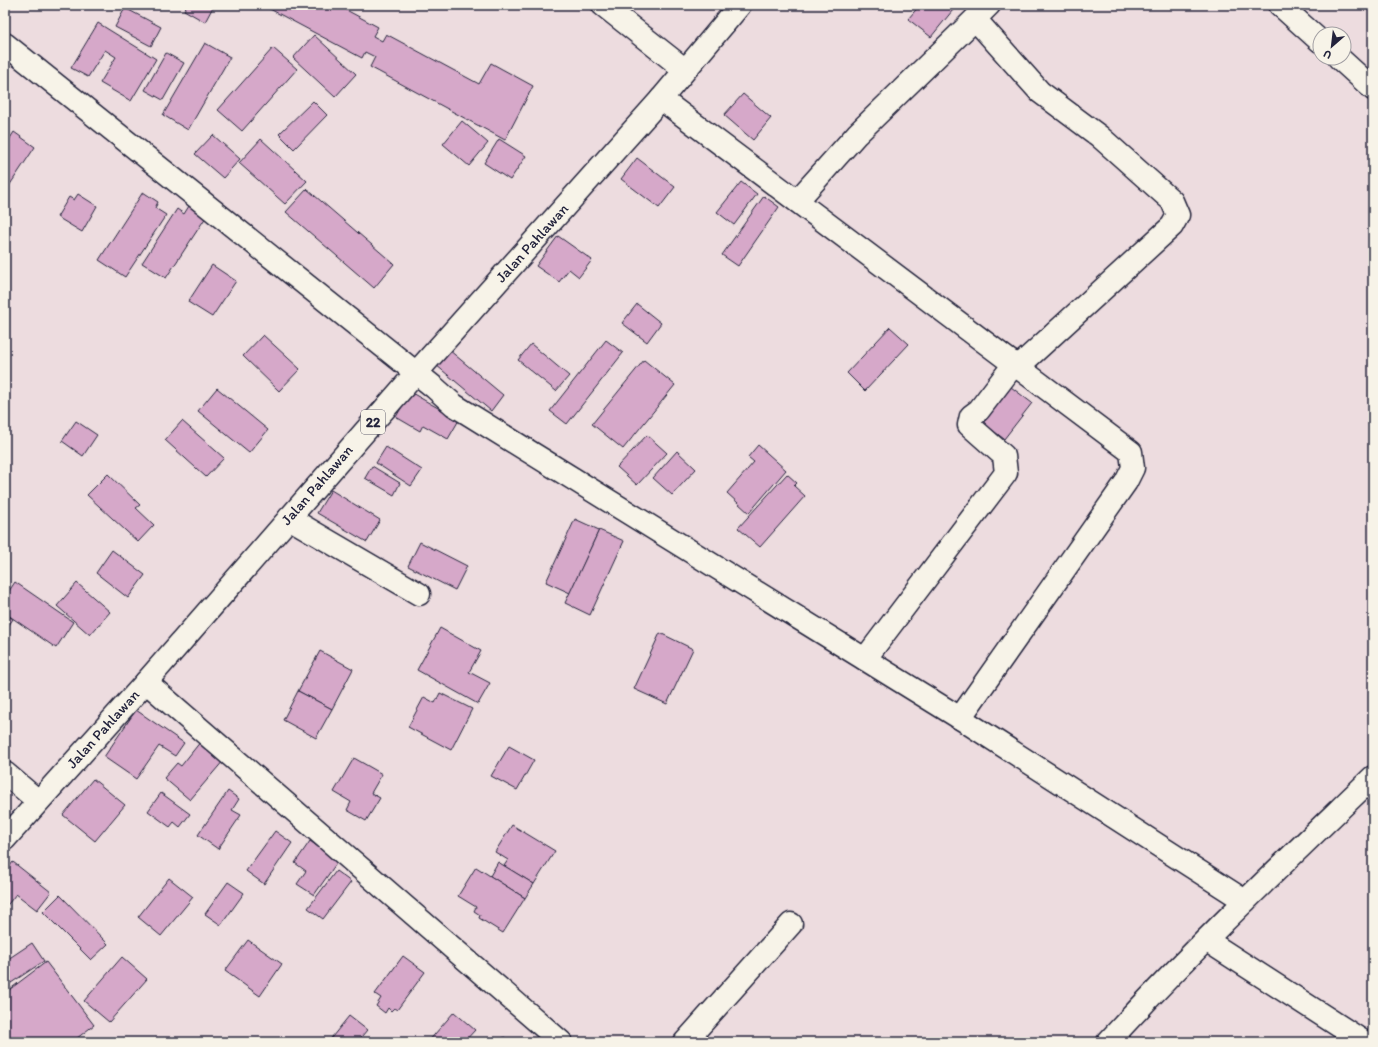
<svg xmlns="http://www.w3.org/2000/svg" width="1378" height="1047" font-family="Itim,sans-serif">
  <style>
    .building { fill: #d6a8c9; stroke: #22223b }
    .lines { fill: none; stroke-linecap: round; stroke-linejoin: round }
    .minor-casing { stroke: #22223b; stroke-width: 25 }
    .highway-casing { stroke: #22223b; stroke-width: 25 }
    .minor { stroke: #f7f3e8; stroke-width: 22 }
    .highway { stroke: #f7f3e8; stroke-width: 22 }
    .labels { text-anchor: middle; dominant-baseline: central; stroke-width: 3; stroke-linejoin: round; paint-order: stroke }
    .shield { fill: #f7f3e8; stroke: #62616f; stroke-width: 1 }
    .shield-label { font-size: 14px; font-weight: bold; fill: #22223b }
    .street-label { font-size: 15px; fill: #22223b; stroke: #f7f3e8 }
  </style>
  <rect width="100%" height="100%" fill="#eddcdf"/>
  <filter id="ink" filterUnits="userSpaceOnUse"><feTurbulence type="fractalNoise" baseFrequency=".025" numOctaves="2"/><feDisplacementMap in="SourceGraphic" scale="8" xChannelSelector="R" yChannelSelector="G"/><feConvolveMatrix kernelMatrix="1 2 1 2 8 2 1 2 1" color-interpolation-filters="sRGB"/></filter>
  <g filter="url(#ink)">
    <g class="building">
      <path d="M 187,5 L 214,5 L 205,22 L 184,10 Z"/>
      <path d="M 270,5 L 337,5 L 378,27 L 373,36 L 382,41 L 386,34 L 479,84 L 491,63 L 533,86 L 505,140 L 370,67 L 375,57 L 365,52 L 362,58 L 268,8 Z"/>
      <path d="M 920,5 L 957,5 L 931,37 L 908,19 Z"/>
      <path d="M 125,8 L 161,27 L 151,46 L 115,27 Z"/>
      <path d="M 98,23 L 156,59 L 131,101 L 100,83 L 116,57 L 105,50 L 88,77 L 71,68 Z"/>
      <path d="M 314,35 L 356,74 L 335,97 L 293,58 Z"/>
      <path d="M 205,43 L 230,57 L 188,130 L 163,115 Z"/>
      <path d="M 273,48 L 297,69 L 242,131 L 218,110 Z"/>
      <path d="M 166,53 L 184,63 L 163,100 L 145,90 Z"/>
      <path d="M 743,94 L 771,118 L 753,140 L 724,115 Z"/>
      <path d="M 313,101 L 327,115 L 294,149 L 279,134 Z"/>
      <path d="M 462,121 L 488,143 L 469,166 L 443,144 Z"/>
      <path d="M 14,132 L 35,147 L 5,192 L 5,146 Z"/>
      <path d="M 213,135 L 240,159 L 223,178 L 195,154 Z"/>
      <path d="M 261,139 L 307,181 L 285,204 L 239,163 Z"/>
      <path d="M 499,139 L 526,156 L 510,180 L 484,163 Z"/>
      <path d="M 637,158 L 675,187 L 659,208 L 621,179 Z"/>
      <path d="M 741,182 L 757,194 L 734,225 L 717,212 Z"/>
      <path d="M 307,189 L 394,264 L 374,288 L 286,212 Z"/>
      <path d="M 143,192 L 158,202 L 155,208 L 166,215 L 125,277 L 99,260 Z"/>
      <path d="M 78,194 L 97,206 L 82,232 L 57,217 L 69,197 L 74,200 Z"/>
      <path d="M 764,196 L 779,207 L 738,266 L 722,255 Z"/>
      <path d="M 189,206 L 206,217 L 166,278 L 142,263 L 177,209 L 184,214 Z"/>
      <path d="M 558,236 L 592,260 L 579,277 L 569,269 L 559,282 L 536,266 Z"/>
      <path d="M 212,265 L 236,281 L 212,317 L 188,302 Z"/>
      <path d="M 637,304 L 661,323 L 647,342 L 622,323 Z"/>
      <path d="M 890,327 L 909,344 L 865,391 L 847,373 Z"/>
      <path d="M 263,335 L 300,369 L 279,391 L 243,356 Z"/>
      <path d="M 606,340 L 623,353 L 567,424 L 550,411 Z"/>
      <path d="M 531,344 L 569,376 L 556,391 L 518,360 Z"/>
      <path d="M 449,350 L 503,395 L 491,411 L 436,365 Z"/>
      <path d="M 644,360 L 675,385 L 623,449 L 592,424 Z"/>
      <path d="M 1011,387 L 1032,403 L 1004,439 L 983,423 Z"/>
      <path d="M 217,388 L 268,430 L 249,453 L 198,411 Z"/>
      <path d="M 410,392 L 459,420 L 448,439 L 423,425 L 420,431 L 396,417 Z"/>
      <path d="M 76,421 L 97,435 L 83,456 L 62,441 Z"/>
      <path d="M 182,421 L 224,458 L 206,477 L 165,440 Z"/>
      <path d="M 647,435 L 667,453 L 637,485 L 617,467 Z"/>
      <path d="M 758,445 L 786,470 L 749,513 L 727,493 L 754,462 L 748,457 Z"/>
      <path d="M 386,447 L 422,470 L 411,486 L 376,463 Z"/>
      <path d="M 677,451 L 696,469 L 672,495 L 653,478 Z"/>
      <path d="M 372,466 L 400,483 L 394,495 L 365,478 Z"/>
      <path d="M 108,474 L 140,505 L 136,508 L 154,525 L 138,542 L 87,495 Z"/>
      <path d="M 787,474 L 797,483 L 794,486 L 805,496 L 760,547 L 738,528 Z"/>
      <path d="M 331,490 L 380,520 L 367,542 L 317,513 Z"/>
      <path d="M 575,519 L 599,530 L 570,593 L 546,582 Z"/>
      <path d="M 599,530 L 624,541 L 590,615 L 565,603 Z"/>
      <path d="M 420,542 L 467,566 L 455,590 L 408,566 Z"/>
      <path d="M 112,550 L 145,575 L 128,598 L 96,573 Z"/>
      <path d="M 15,582 L 73,622 L 56,648 L 5,613 L 5,597 Z"/>
      <path d="M 77,583 L 110,612 L 90,635 L 57,606 Z"/>
      <path d="M 5,614 L 13,619 L 5,631 Z"/>
      <path d="M 440,628 L 481,651 L 469,672 L 490,683 L 478,704 L 417,670 Z"/>
      <path d="M 660,633 L 693,649 L 667,704 L 634,689 Z"/>
      <path d="M 320,651 L 353,669 L 332,709 L 298,691 Z"/>
      <path d="M 298,691 L 332,709 L 316,738 L 283,720 Z"/>
      <path d="M 440,693 L 472,709 L 451,750 L 408,727 L 424,697 L 435,703 Z"/>
      <path d="M 136,710 L 184,743 L 175,756 L 159,746 L 136,779 L 104,757 Z"/>
      <path d="M 201,741 L 224,760 L 190,800 L 164,778 L 177,763 L 181,766 Z"/>
      <path d="M 509,746 L 534,760 L 517,790 L 491,776 Z"/>
      <path d="M 354,758 L 382,774 L 371,793 L 380,798 L 366,821 L 347,810 L 351,802 L 334,792 Z"/>
      <path d="M 93,779 L 125,805 L 95,841 L 63,815 Z"/>
      <path d="M 228,791 L 239,799 L 232,810 L 241,815 L 218,849 L 198,835 Z"/>
      <path d="M 161,793 L 190,814 L 180,827 L 174,822 L 170,827 L 148,811 Z"/>
      <path d="M 512,825 L 555,851 L 534,884 L 504,866 L 508,860 L 495,852 Z"/>
      <path d="M 275,831 L 292,843 L 264,884 L 246,871 Z"/>
      <path d="M 310,841 L 338,861 L 314,895 L 297,884 L 306,871 L 295,863 Z"/>
      <path d="M 13,862 L 51,892 L 37,910 L 16,894 L 5,908 L 5,872 Z"/>
      <path d="M 498,862 L 534,884 L 525,898 L 490,876 Z"/>
      <path d="M 476,867 L 525,898 L 503,933 L 479,918 L 480,915 L 474,911 L 476,907 L 458,896 Z"/>
      <path d="M 336,871 L 351,882 L 323,919 L 308,908 Z"/>
      <path d="M 169,878 L 193,897 L 161,936 L 138,917 Z"/>
      <path d="M 228,882 L 244,893 L 221,925 L 205,914 Z"/>
      <path d="M 60,895 L 108,944 L 91,960 L 43,912 Z"/>
      <path d="M 248,940 L 282,964 L 260,996 L 225,971 Z"/>
      <path d="M 32,943 L 44,961 L 5,987 L 5,961 Z"/>
      <path d="M 403,956 L 425,972 L 397,1010 L 394,1008 L 391,1011 L 388,1008 L 385,1013 L 376,1006 L 381,998 L 375,994 Z"/>
      <path d="M 122,957 L 147,979 L 109,1022 L 84,1001 Z"/>
      <path d="M 46,962 L 94,1025 L 72,1042 L 6,1042 L 5,993 Z"/>
      <path d="M 454,1012 L 475,1030 L 464,1042 L 428,1042 Z"/>
      <path d="M 349,1016 L 367,1030 L 357,1042 L 328,1042 Z"/>
      <path d="M 504,1037 L 510,1042 L 500,1042 Z"/>
    </g>
    <g class="lines">
      <defs>
        <g id="minor">
          <path d="M 603,5 L 684,69"/>
          <path d="M 1280,5 L 1320,41"/>
          <path d="M 975,19 L 989,5"/>
          <path d="M 5,44 L 435,388 L 454,405 L 960,718 L 1245,901"/>
          <path d="M 1339,58 L 1373,89"/>
          <path d="M 661,99 L 1131,452 L 1133,468 L 1126,482 L 960,718"/>
          <path d="M 797,201 L 857,134 L 975,19 L 1040,92 L 1099,136 L 1172,201 L 1178,215 L 1172,226 L 1019,366"/>
          <path d="M 289,518 L 419,594"/>
          <path d="M 865,659 L 1006,473 L 1004,456 L 969,425 L 971,416 L 979,410 L 1015,363"/>
          <path d="M 146,682 L 561,1042"/>
          <path d="M 5,773 L 38,801"/>
          <path d="M 1206,940 L 1364,1042"/>
          <path d="M 685,1042 L 791,924"/>
          <path d="M 1108,1042 C 1192,950 1283,864 1373,777"/>
        </g>
        <path id="highway" d="M 5,839 L 146,682 L 416,373 L 661,99 L 740,5"/>
      </defs>
      <use href="#minor" class="minor-casing"/>
      <use href="#highway" class="highway-casing"/>
      <use href="#minor" class="minor"/>
      <use href="#highway" class="highway"/>
    </g>
  </g>
  <g class="labels">
    <rect class="shield" x="361" y="410" width="24" height="24" rx="3"/>
    <g class="shield-label">
      <text x="373" y="422">22</text>
    </g>
    <g class="street-label">
      <text transform="translate(532 243) rotate(-48)">Jalan Pahlawan</text>
      <text transform="translate(317 485) rotate(-49)">Jalan Pahlawan</text>
      <text transform="translate(103 729) rotate(-48)">Jalan Pahlawan</text>
    </g>
  </g>
  <rect width="1378" height="1047" fill="none" stroke="#f7f3e8" stroke-width="20"/>
  <rect x="10" y="10" width="1358" height="1027" fill="none" stroke="#22223b" stroke-width="1.5" filter="url(#ink)"/>
  <g transform="translate(1332 46) rotate(208)"><circle r="19" fill="#f7f3e8" stroke="#a29fa3"/>
  <path d="M0-3L7 15L0 10L-7 15Z" fill="#22223b"/>
  <text y="-6" font-size="11" font-weight="bold" text-anchor="middle" fill="#22223b">U</text>
  </g>
</svg>
